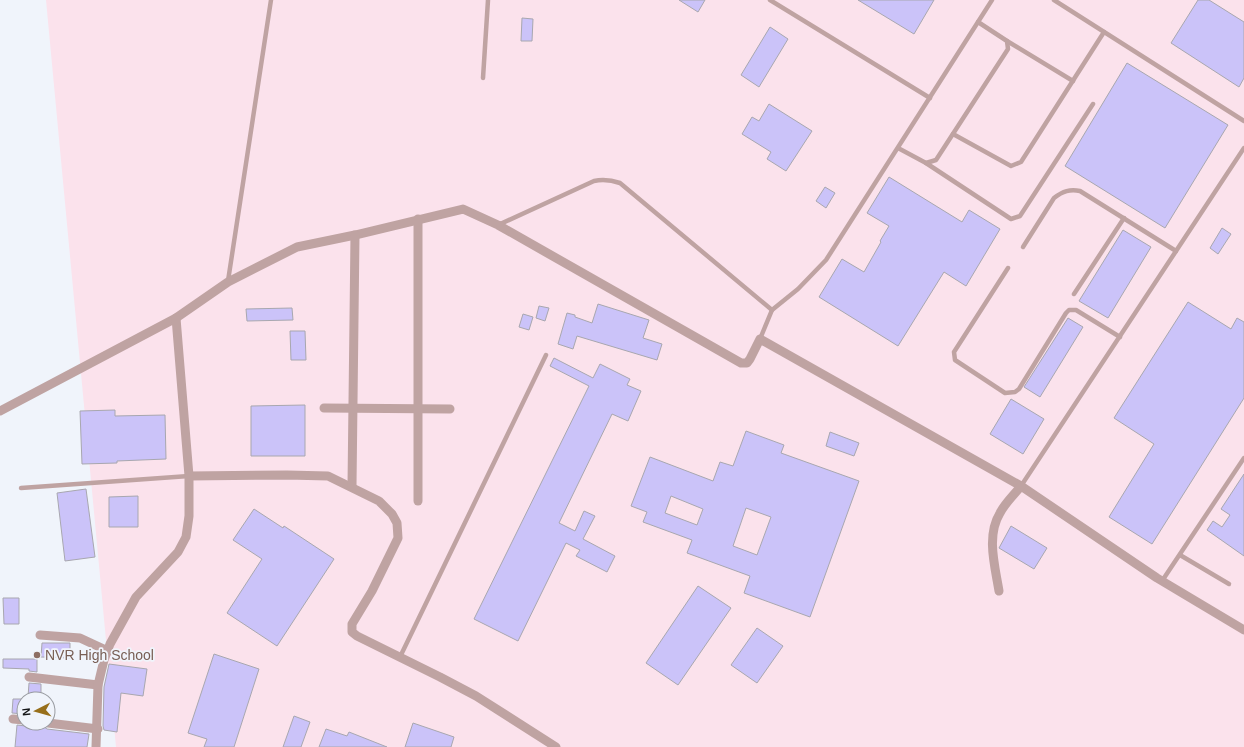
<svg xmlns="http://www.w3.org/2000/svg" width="1244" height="747" font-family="Helvetica,sans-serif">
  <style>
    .industrial { fill: #fbe2ec }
    .building { fill: #cbc3f9; stroke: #a8a7af; fill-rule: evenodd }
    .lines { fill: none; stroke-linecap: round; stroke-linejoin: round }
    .lane { stroke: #bfa3a2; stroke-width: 4.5 }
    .street { stroke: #bfa3a2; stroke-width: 9 }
    .education-dot { fill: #8d6e63; stroke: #f0f4fb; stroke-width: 1.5 }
    .labels { text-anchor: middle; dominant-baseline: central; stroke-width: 3.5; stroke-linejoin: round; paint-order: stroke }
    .education-label { font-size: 14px; fill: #785e54; stroke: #f0f4fb; text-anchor: start }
  </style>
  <rect width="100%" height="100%" fill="#f0f4fb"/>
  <path class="industrial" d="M 46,0 L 1244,0 L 1244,747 L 116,747 Z"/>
  <g class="building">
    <path d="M 679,0 L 705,0 L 698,12 Z"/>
    <path d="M 858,0 L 934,0 L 914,34 Z"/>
    <path d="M 1198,0 L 1209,0 L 1244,22 L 1244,78 L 1239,87 L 1171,43 Z"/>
    <path d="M 522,18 L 533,19 L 532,41 L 521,41 Z"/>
    <path d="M 770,27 L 788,39 L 759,87 L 741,75 Z"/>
    <path d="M 1127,63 L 1228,125 L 1165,228 L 1065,166 Z"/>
    <path d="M 769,104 L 812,131 L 786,171 L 767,159 L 771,152 L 742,134 L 752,117 L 759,121 Z"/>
    <path d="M 889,177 L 962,222 L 969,210 L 1000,229 L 966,286 L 944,272 L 898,346 L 819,297 L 842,259 L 864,272 L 881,242 L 880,241 L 889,226 L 867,213 Z"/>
    <path d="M 825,187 L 835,193 L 826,208 L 816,201 Z"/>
    <path d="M 1222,228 L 1231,234 L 1218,254 L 1210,248 Z"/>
    <path d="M 1123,230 L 1151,247 L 1108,318 L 1079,301 Z"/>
    <path d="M 1188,302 L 1231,329 L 1237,318 L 1244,322 L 1244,398 L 1152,544 L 1109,517 L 1154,444 L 1114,418 Z"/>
    <path d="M 598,304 L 649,320 L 643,338 L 662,344 L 657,360 L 577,336 L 573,349 L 558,344 L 567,313 L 575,315 L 575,317 L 592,323 Z"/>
    <path d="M 539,306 L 549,308 L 545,321 L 536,318 Z"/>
    <path d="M 292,308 L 293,320 L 247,321 L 246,309 Z"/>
    <path d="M 523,314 L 533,317 L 529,330 L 519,327 Z"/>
    <path d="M 1068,318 L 1083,327 L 1040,397 L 1024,387 Z"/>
    <path d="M 290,331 L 305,331 L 306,360 L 291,360 Z"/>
    <path d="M 554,358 L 593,378 L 600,364 L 630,379 L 627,385 L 641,391 L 628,421 L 612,414 L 559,523 L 575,531 L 584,511 L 595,516 L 583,539 L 615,556 L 607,572 L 576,556 L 580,550 L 566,543 L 518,641 L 474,619 L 589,386 L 550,366 Z"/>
    <path d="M 1011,399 L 1044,419 L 1023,454 L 990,434 Z"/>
    <path d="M 305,405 L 305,456 L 251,456 L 251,406 Z"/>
    <path d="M 115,410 L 115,416 L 165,415 L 166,459 L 117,461 L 117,463 L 82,464 L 80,411 Z"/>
    <path d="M 746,431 L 784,445 L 781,453 L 859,481 L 810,617 L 744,593 L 750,576 L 687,553 L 692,540 L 643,522 L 647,512 L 631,506 L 650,457 L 713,481 L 720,462 L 733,466 ZM 671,496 L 703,509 L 697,525 L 665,513 ZM 746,508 L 771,517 L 757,555 L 733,546 Z"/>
    <path d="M 830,432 L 859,443 L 854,456 L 826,446 Z"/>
    <path d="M 1244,474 L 1244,556 L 1207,530 L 1213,521 L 1222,527 L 1230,515 L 1221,509 Z"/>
    <path d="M 86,489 L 95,557 L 65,561 L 57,493 Z"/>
    <path d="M 138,496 L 138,527 L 109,527 L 109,497 Z"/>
    <path d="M 254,509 L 283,528 L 284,526 L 334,559 L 277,646 L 227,613 L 262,559 L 233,540 Z"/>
    <path d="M 1011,526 L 1047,548 L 1034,569 L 999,548 Z"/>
    <path d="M 698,586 L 731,608 L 678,685 L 646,663 Z"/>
    <path d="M 3,598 L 19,598 L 19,624 L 4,624 Z"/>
    <path d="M 757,628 L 783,646 L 757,683 L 731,665 Z"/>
    <path d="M 42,643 L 70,643 L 70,658 L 41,657 Z"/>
    <path d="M 214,654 L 259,669 L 234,747 L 204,747 L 207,739 L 188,733 Z"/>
    <path d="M 3,659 L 37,659 L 37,672 L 29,671 L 29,669 L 3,668 Z"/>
    <path d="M 109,664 L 147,669 L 143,696 L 121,693 L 117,732 L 104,730 L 103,726 L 104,687 Z"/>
    <path d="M 29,683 L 41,684 L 41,697 L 28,697 Z"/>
    <path d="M 13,699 L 24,699 L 24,714 L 12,713 Z"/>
    <path d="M 294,716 L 310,722 L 301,747 L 283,747 Z"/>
    <path d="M 29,723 L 29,724 L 43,726 L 47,729 L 89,734 L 87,747 L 15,747 L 17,725 L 26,726 Z"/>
    <path d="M 413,723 L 454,737 L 451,747 L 405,747 Z"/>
    <path d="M 326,729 L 347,736 L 349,732 L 387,747 L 319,747 Z"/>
  </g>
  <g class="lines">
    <g class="lane">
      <path d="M 770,0 L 930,98"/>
      <path d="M 1054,0 L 1244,121"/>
      <path d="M 1007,41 L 1073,81"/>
      <path d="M 483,78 L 488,0"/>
      <path d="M 953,134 L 1011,166 L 1021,162 L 1104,32"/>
      <path d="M 898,148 L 926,163 L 936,160 L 1008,49 L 1007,41 L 978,22"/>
      <path d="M 926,163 L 1011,219 L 1020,216 L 1093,104"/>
      <path d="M 498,225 L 594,181 C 604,179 611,180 620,183 L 772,310"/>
      <path d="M 1023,247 L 1054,198 C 1063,191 1070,189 1080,191 L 1176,251"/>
      <path d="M 1008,268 L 954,352 L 955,360 L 1005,393 L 1015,392 L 1019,389 L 1066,313 L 1069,310 L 1076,310 L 1120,337"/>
      <path d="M 228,281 L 271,0"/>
      <path d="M 1074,294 L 1124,218"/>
      <path d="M 760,339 L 772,310 L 798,289 L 826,260 L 992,0"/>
      <path d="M 1021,486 L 1244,148"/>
      <path d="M 21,488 L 189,476"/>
      <path d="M 1180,555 L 1229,584"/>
      <path d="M 1162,581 L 1244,458"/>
      <path d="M 400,657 L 546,355"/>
    </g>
    <g class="street">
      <path d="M 324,408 L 450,409"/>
      <path d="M 0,411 L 176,318 L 228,282 L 297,247 L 355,235 L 463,209 L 498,225 L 741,363 L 747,363 L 750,359 L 760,339 L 1021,486 L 1157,578 L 1244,630"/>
      <path d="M 189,476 L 287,475 L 328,476 L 379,501 L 392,514 L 397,523 L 398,538 L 372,591 L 352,624 L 352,632 L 357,636 L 440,677 L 476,696 L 556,747"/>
      <path d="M 352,486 L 355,235"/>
      <path d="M 418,501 L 418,219"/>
      <path d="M 999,591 C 995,566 986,536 1000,513 C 1005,503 1014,495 1021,486"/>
      <path d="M 40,635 L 80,638 L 108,651"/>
      <path d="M 29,677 L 98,685"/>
      <path d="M 13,719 L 24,720"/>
      <path d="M 48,723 L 98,729"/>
      <path d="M 96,747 L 98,685 L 104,660 L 110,644 L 136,597 L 178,552 L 186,537 L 189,516 L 189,476 L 176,318"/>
    </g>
  </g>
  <circle class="education-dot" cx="37" cy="655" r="4"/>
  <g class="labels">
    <g class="education-label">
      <text x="45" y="655">NVR High School</text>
    </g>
  </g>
  <g transform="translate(36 711) rotate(264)"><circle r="19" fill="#f0f4fb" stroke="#989ba0"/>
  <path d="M0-3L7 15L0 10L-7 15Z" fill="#976f1b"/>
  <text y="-6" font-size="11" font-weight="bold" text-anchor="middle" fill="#141517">N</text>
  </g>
</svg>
